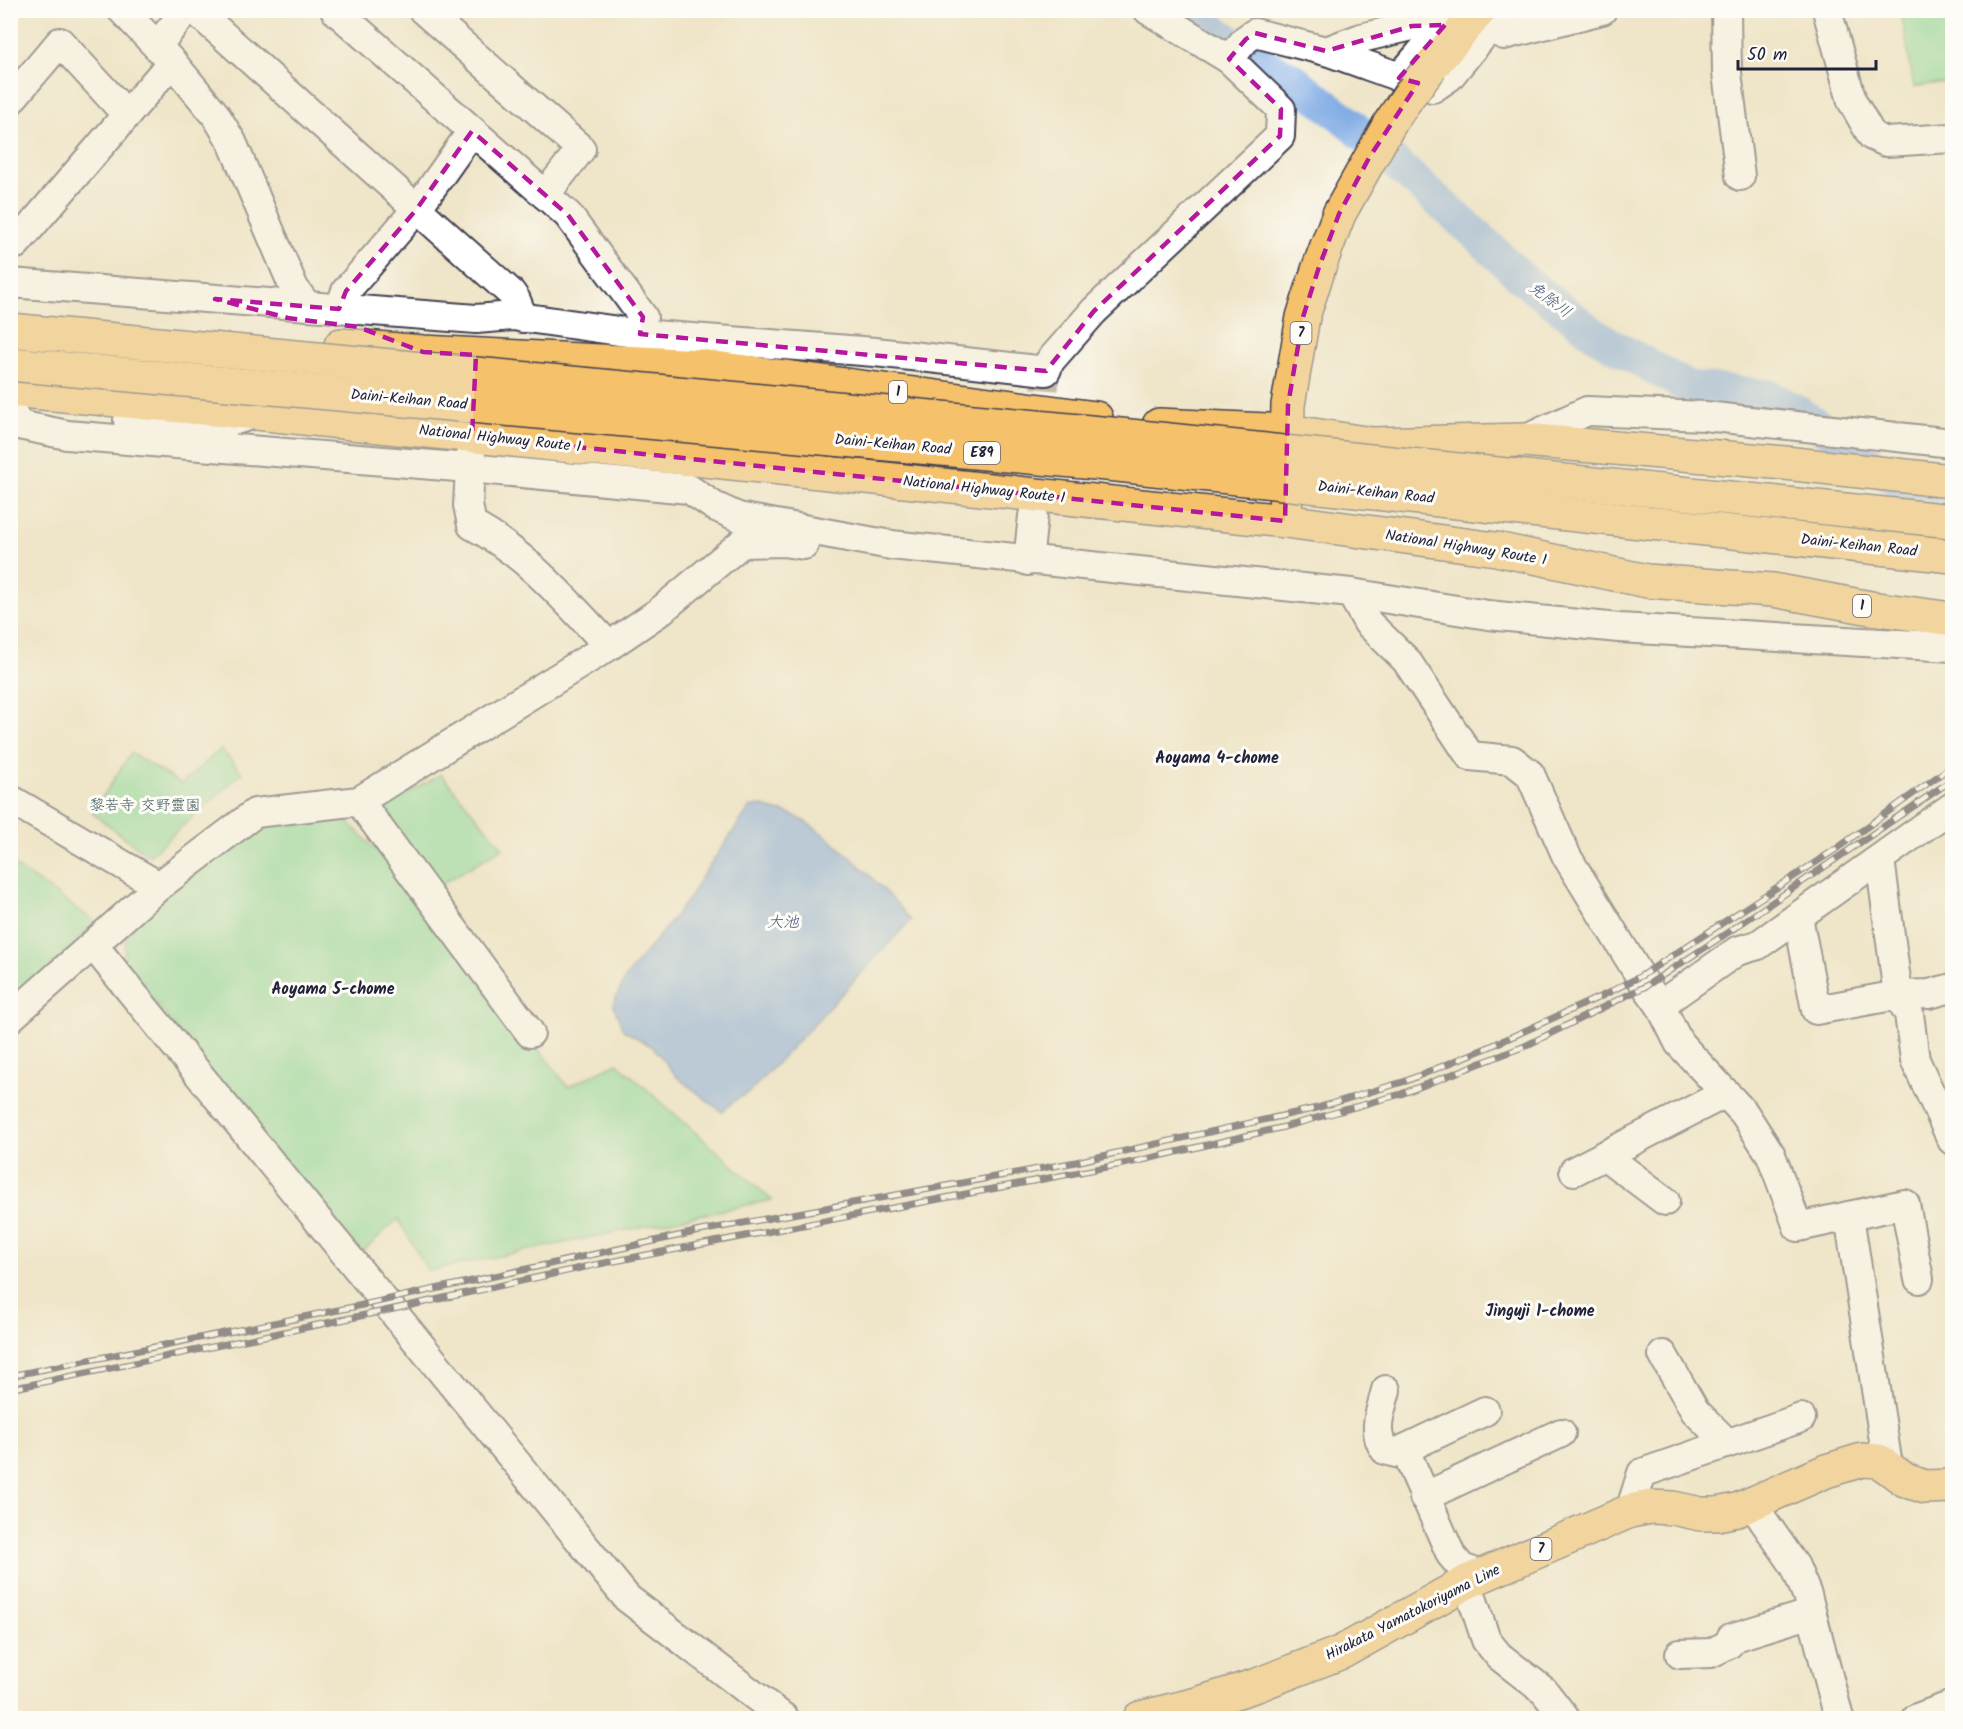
<svg xmlns="http://www.w3.org/2000/svg" width="1963" height="1729" font-family="Kalam,'Klee One',sans-serif">
  <style>
    .green { fill: #83da9e; stroke: #527e6c; stroke-width: 1.5 }
    .water { fill: #7ba9e4; stroke: #4e6690; stroke-width: 1.5 }
    .lines { fill: none; stroke-linecap: round; stroke-linejoin: round }
    .river { stroke: #7ba9e4; stroke-width: 33 }
    .minor-tunnel { stroke: #c6bead; stroke-width: 28; stroke-dasharray: 28 14; stroke-linecap: butt }
    .minor-casing { stroke: #413f50; stroke-width: 32 }
    .major-casing { stroke: #413f50; stroke-width: 36 }
    .highway-casing { stroke: #413f50; stroke-width: 36 }
    .minor { stroke: #fff; stroke-width: 28 }
    .major { stroke: #f5c16b; stroke-width: 33 }
    .highway { stroke: #f5c16b; stroke-width: 33 }
    .rail-casing { stroke: #22223b; stroke-width: 7 }
    .rail { stroke: #fdfcf7; stroke-width: 4.5; stroke-dasharray: 14; stroke-linecap: butt }
    .major-bridge-casing { stroke: #413f50; stroke-width: 36; stroke-linecap: butt }
    .highway-bridge-casing { stroke: #413f50; stroke-width: 36; stroke-linecap: butt }
    .major-bridge { stroke: #f5c16b; stroke-width: 33 }
    .highway-bridge { stroke: #f5c16b; stroke-width: 33 }
    .marked { fill: none; stroke: #b5179e; stroke-width: 4.5; stroke-dasharray: 12 8; stroke-linejoin: round }
    .labels { text-anchor: middle; dominant-baseline: central; stroke-width: 6; stroke-linejoin: round; paint-order: stroke }
    .shield { fill: #fdfcf7; stroke: #646373; stroke-width: 1.5 }
    .shield-label { font-size: 14px; font-weight: bold; fill: #22223b }
    .street-label { font-size: 15px; fill: #22223b; stroke: #fdfcf7 }
    .park-label { font-size: 15px; fill: #3f5959; stroke: #fdfcf7 }
    .water-label { font-size: 16px; font-style: italic; fill: #46587f; stroke: #fdfcf7 }
    .neighbourhood-label { font-size: 16px; font-weight: bold; fill: #22223b; stroke: #fdfcf7 }
  </style>
  <rect width="100%" height="100%" fill="#fdfcf7"/>
  <filter id="ink" filterUnits="userSpaceOnUse"><feTurbulence type="fractalNoise" baseFrequency=".0167" numOctaves="2"/><feDisplacementMap in="SourceGraphic" scale="12" xChannelSelector="R" yChannelSelector="G"/><feConvolveMatrix kernelMatrix="1 2 1 2 8 2 1 2 1" color-interpolation-filters="sRGB"/></filter>
  <filter id="wash" filterUnits="userSpaceOnUse"><feTurbulence type="fractalNoise" baseFrequency=".008" numOctaves="4" result="noise"/><feDisplacementMap in="SourceGraphic" scale="24" xChannelSelector="R" yChannelSelector="G"/><feGaussianBlur stdDeviation="1.35" result="paint"/><feColorMatrix in="noise" values="0 0 0 0 0 0 0 0 0 0 0 0 0 0 0 0 0 1.4 0 .05"/><feComposite in="paint" operator="in"/></filter>
  <g filter="url(#wash)">
    <rect width="100%" height="100%" fill="#efe5c9"/>
    <g class="green">
      <path d="M 1901,11 L 1952,11 L 1952,81 L 1914,87 Z"/>
      <path d="M 221,749 L 242,773 L 149,856 L 92,813 L 131,753 L 181,784 Z"/>
      <path d="M 441,774 L 503,848 L 438,886 L 371,806 L 380,798 L 387,806 Z"/>
      <path d="M 342,816 L 413,886 L 568,1087 L 617,1063 L 772,1200 L 428,1271 L 398,1219 L 362,1252 L 348,1247 L 124,963 L 125,937 L 149,906 L 261,818 Z"/>
      <path d="M 11,863 L 96,922 L 11,1006 Z"/>
    </g>
    <path class="water" d="M 764,806 C 777,814 779,809 790,814 C 827,829 885,889 911,920 L 749,1093 L 738,1098 L 722,1112 L 677,1077 L 653,1047 L 623,1030 L 613,1004 L 626,977 L 690,897 L 701,878 L 750,807 Z"/>
    <g class="lines">
      <path class="river" d="M 1184,10 L 1256,59 L 1294,80 L 1345,119 L 1479,237 L 1524,280 L 1600,338 L 1688,387 L 1769,396 L 1800,413 L 1839,439 L 1839,441 L 1905,486 L 1952,523"/>
    </g>
  </g>
  <g filter="url(#ink)">
    <g class="lines">
      <path class="minor-tunnel" d="M 1033,515 L 1046,371"/>
      <defs>
        <g id="minor">
          <path d="M 122,10 L 172,62 L 215,114 L 232,142 L 294,288 L 307,306"/>
          <path d="M 195,10 L 511,293 L 516,300 L 523,318"/>
          <path d="M 335,10 L 568,215 L 643,317 L 640,334"/>
          <path d="M 423,10 L 581,149 L 545,195"/>
          <path d="M 1726,10 L 1727,73 L 1740,176"/>
          <path d="M 1827,10 L 1852,101 L 1872,136 L 1886,142 L 1952,138"/>
          <path d="M 1487,28 L 1504,35 L 1602,10"/>
          <path d="M 157,46 L 186,10"/>
          <path d="M 1326,51 C 1362,63 1397,77 1433,88 L 1449,77 L 1504,10"/>
          <path d="M 1229,59 L 1246,39 L 1255,33 L 1326,51 L 1361,38 L 1412,26 L 1445,25"/>
          <path d="M 1399,78 L 1452,16"/>
          <path d="M 10,101 L 60,42 L 127,115"/>
          <path d="M 10,240 L 16,244 L 172,62"/>
          <path d="M 10,283 L 476,319 L 513,316 L 640,334 L 875,352 L 1046,371 L 1050,361 L 1094,311 L 1280,136 L 1281,109 L 1229,59 L 1148,10"/>
          <path d="M 339,309 L 346,291 L 416,210 L 472,131"/>
          <path d="M 11,411 L 19,425 L 67,435 L 469,468 L 689,489 L 714,506 L 738,517 L 891,545 L 1351,593 L 1488,615 L 1619,628 L 1952,647"/>
          <path d="M 128,420 L 214,427 L 254,414"/>
          <path d="M 1524,440 L 1587,411 L 1705,416 L 1952,443"/>
          <path d="M 471,450 L 468,505 L 472,525 C 527,554 566,601 609,646"/>
          <path d="M 1028,561 L 1033,516"/>
          <path d="M 1351,593 L 1368,623 L 1406,660 L 1470,756 L 1512,760 L 1530,774 L 1567,857 L 1646,986 L 1660,1005 L 1679,1043 L 1744,1113 L 1771,1155 L 1798,1227 L 1849,1216 L 1888,1466"/>
          <path d="M 10,799 L 159,886 L 10,1018"/>
          <path d="M 359,801 L 530,1033"/>
          <path d="M 1880,859 L 1898,995 L 1909,1014 L 1915,1060 L 1952,1140"/>
          <path d="M 159,886 L 255,813 L 359,801 L 609,646 L 659,612 L 742,543 L 782,542 L 804,545"/>
          <path d="M 1798,917 L 1816,1010 L 1898,995 L 1929,994 L 1952,988"/>
          <path d="M 93,945 L 627,1598 L 784,1718"/>
          <path d="M 1660,1005 L 1737,951 L 1758,945 L 1952,807"/>
          <path d="M 1604,1155 L 1665,1201"/>
          <path d="M 1574,1171 L 1726,1093"/>
          <path d="M 1849,1216 L 1905,1204 L 1919,1279"/>
          <path d="M 1663,1355 L 1695,1411 L 1727,1443"/>
          <path d="M 1386,1390 C 1381,1411 1371,1431 1385,1450 L 1396,1453 L 1485,1411"/>
          <path d="M 1405,1450 L 1451,1555 L 1462,1568 L 1482,1575"/>
          <path d="M 1424,1497 L 1561,1433"/>
          <path d="M 1752,1504 L 1795,1566 L 1807,1595 L 1839,1718"/>
          <path d="M 1630,1511 L 1642,1473 L 1801,1418"/>
          <path d="M 1467,1582 L 1486,1640 L 1499,1656 L 1544,1691 L 1565,1718"/>
          <path d="M 1680,1654 L 1711,1653 L 1729,1644 L 1731,1638 L 1812,1613"/>
          <path d="M 1917,1718 L 1952,1705"/>
        </g>
        <g id="major">
          <path d="M 1431,67 L 1480,10"/>
          <path d="M 1285,521 L 1288,405 L 1303,317 L 1319,267 L 1339,214 L 1390,123"/>
          <path d="M 1140,1718 L 1197,1704 L 1257,1685 L 1342,1652 L 1467,1582 L 1630,1511 L 1651,1507 L 1673,1508 L 1701,1514 L 1717,1514 L 1737,1510 L 1826,1471 L 1862,1460 L 1879,1461 L 1905,1480 L 1925,1487 L 1952,1486"/>
        </g>
        <g id="highway">
          <path d="M 341,345 L 423,352 L 700,366 L 1096,418"/>
          <path d="M 10,390 L 256,413 L 1285,521 L 1496,549 L 1647,581 L 1773,590 L 1871,608 L 1952,619"/>
          <path d="M 1159,425 L 1287,431 L 1372,444 L 1524,440 L 1785,463 L 1952,481"/>
        </g>
      </defs>
      <use href="#minor" class="minor-casing"/>
      <use href="#major" class="major-casing"/>
      <use href="#highway" class="highway-casing"/>
      <use href="#minor" class="minor"/>
      <use href="#major" class="major"/>
      <use href="#highway" class="highway"/>
      <defs>
        <g id="rail">
          <path d="M 10,1376 L 358,1306 L 700,1231 L 1076,1162 L 1317,1108 L 1406,1081 L 1489,1047 L 1604,995 L 1641,976 L 1836,849 L 1952,766"/>
          <path d="M 10,1389 L 389,1310 L 594,1265 L 1138,1161 L 1284,1127 L 1401,1094 L 1525,1046 L 1646,986 L 1724,935 L 1952,780"/>
        </g>
      </defs>
      <use href="#rail" class="rail-casing"/>
      <use href="#rail" class="rail"/>
      <defs>
        <path id="major-bridge" d="M 1390,123 L 1409,95 L 1431,67"/>
        <g id="highway-bridge">
          <path d="M 10,330 L 1111,434 L 1952,521"/>
          <path d="M 10,364 L 1117,465 L 1952,556"/>
        </g>
      </defs>
      <use href="#major-bridge" class="major-bridge-casing"/>
      <use href="#highway-bridge" class="highway-bridge-casing"/>
      <use href="#major-bridge" class="major-bridge"/>
      <use href="#highway-bridge" class="highway-bridge"/>
    </g>
  </g>
  <path d="M0 0H1963V1729H0ZM 1445,25 L 1399,78 L 1418,83 L 1369,158 L 1339,214 L 1319,267 L 1303,317 L 1288,405 L 1285,521 L 472,436 L 476,355 L 423,352 L 358,327 L 288,318 L 215,299 L 339,309 L 346,291 L 416,210 L 472,131 L 568,215 L 643,317 L 640,334 L 1046,371 L 1094,311 L 1280,136 L 1281,109 L 1229,59 L 1246,39 L 1255,33 L 1326,51 L 1412,26 Z" fill="#efe5c9" fill-opacity=".55" fill-rule="evenodd"/>
  <path class="marked" d="M 1445,25 L 1399,78 L 1418,83 L 1369,158 L 1339,214 L 1319,267 L 1303,317 L 1288,405 L 1285,521 L 472,436 L 476,355 L 423,352 L 358,327 L 288,318 L 215,299 L 339,309 L 346,291 L 416,210 L 472,131 L 568,215 L 643,317 L 640,334 L 1046,371 L 1094,311 L 1280,136 L 1281,109 L 1229,59 L 1246,39 L 1255,33 L 1326,51 L 1412,26 Z"/>
  <g class="labels">
    <g class="shield">
      <rect x="1290.5" y="322" width="21" height="22" rx="4.5"/>
      <rect x="889" y="381" width="18" height="22" rx="4.5"/>
      <rect x="964" y="442" width="36" height="22" rx="4.5"/>
      <rect x="1853" y="595" width="18" height="22" rx="4.5"/>
      <rect x="1530.5" y="1538" width="21" height="22" rx="4.5"/>
    </g>
    <g class="shield-label">
      <text x="1301" y="333">7</text>
      <text x="898" y="392">1</text>
      <text x="982" y="453">E89</text>
      <text x="1862" y="606">1</text>
      <text x="1541" y="1549">7</text>
    </g>
    <g class="street-label">
      <text transform="translate(409 400) rotate(5)">Daini-Keihan Road</text>
      <text transform="translate(500 439) rotate(6)">National Highway Route 1</text>
      <text transform="translate(893 445) rotate(5)">Daini-Keihan Road</text>
      <text transform="translate(984 490) rotate(6)">National Highway Route 1</text>
      <text transform="translate(1376 493) rotate(6)">Daini-Keihan Road</text>
      <text transform="translate(1859 546) rotate(6)">Daini-Keihan Road</text>
      <text transform="translate(1466 548) rotate(9)">National Highway Route 1</text>
      <text transform="translate(1413 1613) rotate(-27)">Hirakata Yamatokoriyama Line</text>
    </g>
    <g class="park-label">
      <text x="145" y="806">黎若寺 交野靈園</text>
    </g>
    <g class="water-label">
      <text transform="translate(1550 300) rotate(37)">免除川</text>
      <text x="783" y="922">大池</text>
    </g>
    <g class="neighbourhood-label">
      <text x="1217" y="758">Aoyama 4-chome</text>
      <text x="333" y="989">Aoyama 5-chome</text>
      <text x="1540" y="1311">Jinguji 1-chome</text>
    </g>
  </g>
  <rect width="1963" height="1729" fill="none" stroke="#fdfcf7" stroke-width="36"/>
  <path d="M1738 60v9h138v-9" fill="none" stroke="#22223b" stroke-width="3"/>
  <text x="1747" y="60" font-size="18" fill="#22223b" stroke="#fdfcf7" stroke-width="4.5" paint-order="stroke">50 m</text>
</svg>
